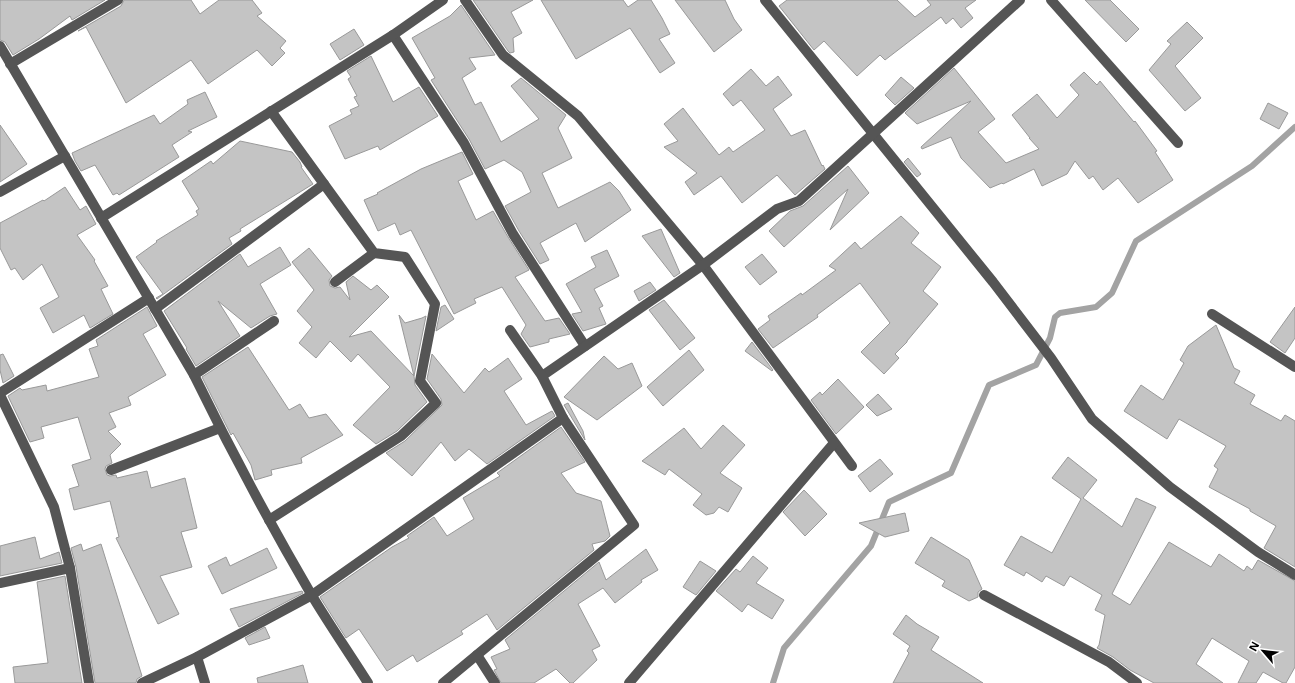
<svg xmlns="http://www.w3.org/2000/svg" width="1295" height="683" font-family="'Open Sans',sans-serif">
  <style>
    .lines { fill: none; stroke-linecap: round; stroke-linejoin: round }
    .stream { stroke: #a3a3a3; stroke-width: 6 }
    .building { fill: #c4c4c4; stroke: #999 }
    .minor { stroke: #555; stroke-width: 10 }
  </style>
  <rect width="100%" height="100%" fill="#fff"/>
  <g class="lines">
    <path class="stream" d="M 773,683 L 784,648 L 871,546 L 889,502 L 951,473 L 989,385 L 1036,365 L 1050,338 L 1055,317 L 1060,313 L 1096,307 L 1112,293 L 1136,241 L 1252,166 L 1295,127"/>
  </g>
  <g class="building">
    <path d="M 0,0 L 105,0 L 72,20 L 70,16 L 39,39 L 13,55 L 5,42 L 0,40 Z"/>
    <path d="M 124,0 L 191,0 L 200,14 L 219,0 L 252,0 L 262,13 L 257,16 L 286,41 L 280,48 L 285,53 L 272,66 L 257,50 L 208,84 L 191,60 L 126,103 L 86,27 L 78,31 L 121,6 Z"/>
    <path d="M 473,0 L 533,0 L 511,12 L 522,33 L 513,38 L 514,52 L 510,53 L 508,51 Z"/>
    <path d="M 541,0 L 623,0 L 628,7 L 638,0 L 651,0 L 662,18 L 670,34 L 659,39 L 675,63 L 660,73 L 630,28 L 576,59 Z"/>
    <path d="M 675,0 L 725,0 L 734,19 L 742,30 L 714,52 Z"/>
    <path d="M 787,0 L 897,0 L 915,17 L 931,5 L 927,0 L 976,0 L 965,8 L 973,18 L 961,28 L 953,18 L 946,24 L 941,17 L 885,60 L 880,55 L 857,76 L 824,41 L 814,50 L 779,6 Z"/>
    <path d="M 1085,0 L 1110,0 L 1139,29 L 1126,42 Z"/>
    <path d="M 461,5 L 495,55 L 469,58 L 476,69 L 462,78 L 475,105 L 481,102 L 501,142 L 539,119 L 511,86 L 521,78 L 566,115 L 558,128 L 572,158 L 542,173 L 558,208 L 610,182 L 619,191 L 631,210 L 585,242 L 576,223 L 540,243 L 549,260 L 540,264 L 519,231 L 505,206 L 531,192 L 522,172 L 504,160 L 485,169 L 469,139 L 431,80 L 435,78 L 412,38 L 450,16 Z"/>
    <path d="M 1187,22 L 1203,38 L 1175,66 L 1201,98 L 1185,111 L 1149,70 L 1171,44 L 1167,41 Z"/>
    <path d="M 354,29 L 364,45 L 340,60 L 330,44 Z"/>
    <path d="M 371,56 L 393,102 L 419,87 L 438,116 L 380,150 L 378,146 L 345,159 L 329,126 L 352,114 L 350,110 L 359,106 L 354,97 L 357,96 L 348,79 L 351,77 L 347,71 Z"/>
    <path d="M 954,68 L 995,119 L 978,132 L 1006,163 L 1039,149 L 1029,138 L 1030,138 L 1012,115 L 1037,94 L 1057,118 L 1079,95 L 1070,85 L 1084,72 L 1097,85 L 1100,81 L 1134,122 L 1135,121 L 1157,151 L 1155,152 L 1173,180 L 1138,203 L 1118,178 L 1103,190 L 1093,176 L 1089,179 L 1075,161 L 1067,174 L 1042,186 L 1034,169 L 1003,184 L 1002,183 L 990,188 L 961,158 L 951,137 L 922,149 L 921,147 L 971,101 L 917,124 L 905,113 Z"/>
    <path d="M 751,69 L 766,86 L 778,76 L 792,95 L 773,109 L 791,136 L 805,130 L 822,166 L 823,165 L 825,169 L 795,195 L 777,175 L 742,203 L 721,176 L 694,195 L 685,182 L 697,173 L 664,147 L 678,141 L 664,124 L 683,108 L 719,155 L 729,147 L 733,152 L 765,130 L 741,100 L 733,106 L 723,94 Z"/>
    <path d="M 901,77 L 914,88 L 895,105 L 885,95 Z"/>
    <path d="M 205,92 L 217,117 L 188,131 L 192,132 L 172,145 L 179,157 L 119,195 L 117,193 L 113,195 L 95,165 L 81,171 L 75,161 L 72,153 L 154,115 L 160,124 L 188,104 L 187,100 Z"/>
    <path d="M 1268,103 L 1288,113 L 1279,129 L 1260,119 Z"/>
    <path d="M 0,125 L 27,164 L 0,182 Z"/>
    <path d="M 240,141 L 292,152 L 300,162 L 302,167 L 301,167 L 313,184 L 240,229 L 241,231 L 229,238 L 232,244 L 157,299 L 156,298 L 163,294 L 136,257 L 157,242 L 156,241 L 198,215 L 196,211 L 199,209 L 182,181 L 211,161 L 213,164 Z"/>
    <path d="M 462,152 L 473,174 L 458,181 L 476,220 L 493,211 L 508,237 L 529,270 L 515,277 L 545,321 L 559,318 L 570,334 L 549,339 L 549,342 L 530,347 L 521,334 L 526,325 L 502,287 L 474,299 L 476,303 L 454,314 L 411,230 L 400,235 L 395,223 L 378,231 L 364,200 L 378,194 L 377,193 L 421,169 Z"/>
    <path d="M 908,158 L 921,174 L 917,177 L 904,162 Z"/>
    <path d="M 848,166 L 869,193 L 830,230 L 848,189 L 784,247 L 769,231 L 790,211 L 803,206 Z"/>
    <path d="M 65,187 L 80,210 L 86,206 L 96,224 L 77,235 L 95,260 L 94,261 L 108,286 L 101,289 L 113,314 L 90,328 L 84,315 L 53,333 L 40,308 L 59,297 L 42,264 L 23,280 L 15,268 L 11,270 L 0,248 L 0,223 L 43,200 L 44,201 Z"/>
    <path d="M 901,216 L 919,233 L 911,243 L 941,267 L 923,291 L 938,304 L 907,341 L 907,342 L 895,354 L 899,358 L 884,374 L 861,352 L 890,323 L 860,283 L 817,315 L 818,317 L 773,348 L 758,329 L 770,320 L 768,316 L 801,293 L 802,295 L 836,270 L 829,266 L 855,242 L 861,249 Z"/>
    <path d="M 661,229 L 680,273 L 674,277 L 642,236 Z"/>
    <path d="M 280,247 L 291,265 L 260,284 L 277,314 L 270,316 L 251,328 L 218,301 L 240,336 L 196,366 L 186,349 L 187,348 L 164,311 L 240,254 L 248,267 Z"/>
    <path d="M 309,248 L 332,276 L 329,280 L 330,286 L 335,288 L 340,287 L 350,300 L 346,282 L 353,276 L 371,290 L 377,285 L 389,297 L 349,337 L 371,331 L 414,376 L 415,385 L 427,402 L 397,431 L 376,444 L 353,425 L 390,387 L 358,354 L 351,362 L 330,341 L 316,358 L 299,343 L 312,327 L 297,311 L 314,290 L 292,262 Z"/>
    <path d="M 607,250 L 619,276 L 594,289 L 603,306 L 599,308 L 606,324 L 583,331 L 572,314 L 582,312 L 566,284 L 596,267 L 591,257 Z"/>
    <path d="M 762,254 L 777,272 L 760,285 L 745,267 Z"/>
    <path d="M 650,282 L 656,290 L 639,301 L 634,291 Z"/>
    <path d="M 664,300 L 695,338 L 680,350 L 649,310 Z"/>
    <path d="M 445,305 L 454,319 L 436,331 L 441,307 Z"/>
    <path d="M 147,307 L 157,326 L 143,334 L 166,375 L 128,397 L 131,405 L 109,413 L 116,427 L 108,431 L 121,444 L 110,455 L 112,463 L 106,466 L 105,469 L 107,475 L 110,476 L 116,475 L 117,478 L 147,471 L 151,488 L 185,478 L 197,528 L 181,532 L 192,567 L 160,576 L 179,614 L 158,624 L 116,538 L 119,537 L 110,501 L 74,510 L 69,489 L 79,486 L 72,465 L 91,459 L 78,417 L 41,427 L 44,438 L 30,442 L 8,396 L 20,388 L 22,390 L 46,385 L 47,391 L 99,377 L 89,349 L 98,346 L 96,340 Z"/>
    <path d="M 1295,307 L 1295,338 L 1285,353 L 1270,342 Z"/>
    <path d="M 399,315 L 405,323 L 422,318 L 426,316 L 414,376 Z"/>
    <path d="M 1216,325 L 1234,368 L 1240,371 L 1234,383 L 1255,395 L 1250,404 L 1281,421 L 1285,415 L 1295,421 L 1295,567 L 1264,548 L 1276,526 L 1250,511 L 1250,509 L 1209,487 L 1218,469 L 1214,466 L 1226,446 L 1179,419 L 1167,439 L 1124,411 L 1141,385 L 1163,400 L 1184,363 L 1180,360 L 1188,346 Z"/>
    <path d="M 752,342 L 773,370 L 772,371 L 745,351 Z"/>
    <path d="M 248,347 L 289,410 L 300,404 L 309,418 L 326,414 L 343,435 L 301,458 L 302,463 L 271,470 L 272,475 L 255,480 L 251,465 L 233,433 L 231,435 L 202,377 Z"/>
    <path d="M 689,350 L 704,370 L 663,406 L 647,387 Z"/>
    <path d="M 3,354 L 14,376 L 3,383 L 0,370 L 0,355 Z"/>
    <path d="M 432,354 L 464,393 L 485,368 L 489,372 L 508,358 L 522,379 L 504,391 L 526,425 L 552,411 L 555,416 L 487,464 L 469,449 L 455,461 L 441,442 L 412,476 L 386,453 L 405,441 L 442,405 L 441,399 L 427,379 Z"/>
    <path d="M 604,356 L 618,369 L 632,363 L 642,386 L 597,420 L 564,397 Z"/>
    <path d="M 838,379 L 864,407 L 836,434 L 811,400 L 820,392 L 822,395 Z"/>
    <path d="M 878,394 L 892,409 L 877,416 L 866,405 Z"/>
    <path d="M 568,403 L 583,431 L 585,440 L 564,405 Z"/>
    <path d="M 723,425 L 745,445 L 720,473 L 742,488 L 728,512 L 719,507 L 714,513 L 706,515 L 693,505 L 702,494 L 669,469 L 665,475 L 642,461 L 684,428 L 701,449 Z"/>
    <path d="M 561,427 L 585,462 L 561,473 L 576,493 L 601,501 L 610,536 L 605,541 L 592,544 L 594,550 L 497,630 L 487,614 L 461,631 L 463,634 L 417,662 L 413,655 L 387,671 L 359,629 L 346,638 L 320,597 L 392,547 L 409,538 L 407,536 L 434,517 L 447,536 L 474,519 L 463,498 L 500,476 L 497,473 Z"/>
    <path d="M 1068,457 L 1097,480 L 1083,498 L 1122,527 L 1136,498 L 1156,507 L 1112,594 L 1130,605 L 1169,542 L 1211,567 L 1219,554 L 1244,571 L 1247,566 L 1252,570 L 1258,560 L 1295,581 L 1295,667 L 1286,683 L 1283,683 L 1263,672 L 1256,683 L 1238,683 L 1249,661 L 1212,638 L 1196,664 L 1223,683 L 1154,683 L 1130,670 L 1113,657 L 1097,648 L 1099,645 L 1105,615 L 1095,610 L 1102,595 L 1070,576 L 1064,586 L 1046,576 L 1042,582 L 1026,572 L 1024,576 L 1004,565 L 1021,536 L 1052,553 L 1081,499 L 1052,478 Z"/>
    <path d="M 880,459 L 893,474 L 870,492 L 858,476 Z"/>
    <path d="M 804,490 L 827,514 L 805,536 L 783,512 Z"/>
    <path d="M 905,513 L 909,531 L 885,537 L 859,523 Z"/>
    <path d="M 35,537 L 40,559 L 59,552 L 62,563 L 0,576 L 0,546 Z"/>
    <path d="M 931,537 L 969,560 L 982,589 L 978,592 L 978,597 L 969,601 L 942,586 L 945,581 L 915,563 Z"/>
    <path d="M 81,544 L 83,551 L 101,544 L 142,676 L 137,679 L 136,683 L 95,683 L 76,567 L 71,548 Z"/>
    <path d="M 267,548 L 277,568 L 222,594 L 208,566 L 226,557 L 230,566 Z"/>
    <path d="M 646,549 L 658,570 L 641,580 L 642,582 L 615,603 L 603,588 L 578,604 L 600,646 L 592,650 L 597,660 L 573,683 L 570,683 L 556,669 L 534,683 L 501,683 L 494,670 L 497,669 L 491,657 L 510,649 L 505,640 L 599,562 L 606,580 Z"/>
    <path d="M 753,556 L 768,568 L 756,583 L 784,600 L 772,619 L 748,604 L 742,612 L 716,591 L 736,569 L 740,572 Z"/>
    <path d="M 700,561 L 716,571 L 696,595 L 683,587 Z"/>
    <path d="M 65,576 L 82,683 L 15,683 L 13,667 L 48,663 L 37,582 Z"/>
    <path d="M 302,591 L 303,593 L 239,627 L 230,609 Z"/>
    <path d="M 906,615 L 917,624 L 939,637 L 931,650 L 983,683 L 893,683 L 909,653 L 907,651 L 910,646 L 893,634 Z"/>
    <path d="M 265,627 L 270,638 L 249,645 L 245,638 Z"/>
    <path d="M 303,665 L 308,683 L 258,683 L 257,678 Z"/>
  </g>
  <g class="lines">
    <g class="minor">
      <path d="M 465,0 L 503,55 L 578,116 L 703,265 L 852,466"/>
      <path d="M 765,0 L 993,282 L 1051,358 L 1092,419 L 1170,487 L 1258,552 L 1295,575"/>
      <path d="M 1051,0 L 1178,143"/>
      <path d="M 393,35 L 464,143 L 513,234 L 585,346"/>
      <path d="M 0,46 L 194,375 C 230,449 269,522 311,594 C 329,624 349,653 368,683"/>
      <path d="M 10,64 L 118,0"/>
      <path d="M 0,192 L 65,156"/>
      <path d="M 101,218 L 393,35 L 443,0"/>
      <path d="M 335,282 L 374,253"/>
      <path d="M 155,309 L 324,184"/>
      <path d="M 1212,314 L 1295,367"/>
      <path d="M 194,375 L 274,321"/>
      <path d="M 542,376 L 703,265 L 777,209 L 799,201 L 1020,0"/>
      <path d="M 0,393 L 149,298"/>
      <path d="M 0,395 L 54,507 L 70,568 L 89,683"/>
      <path d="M 111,470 L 220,428"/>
      <path d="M 269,520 L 401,436 L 436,403 L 420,381 L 435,304 L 405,257 L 374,253 L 271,111"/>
      <path d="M 0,583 L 70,568"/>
      <path d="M 984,595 L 1109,662 L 1137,683"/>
      <path d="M 477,655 L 495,683"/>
      <path d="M 197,657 L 205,683"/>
      <path d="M 142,683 L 197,657 L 312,595 L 563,418"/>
      <path d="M 443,683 L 634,525 L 563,418 L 542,376 L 510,330"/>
      <path d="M 629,683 L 834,443"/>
    </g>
  </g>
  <g transform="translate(1263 651) rotate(298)" stroke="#ffffff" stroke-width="3" paint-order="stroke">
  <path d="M0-3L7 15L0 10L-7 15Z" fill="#000000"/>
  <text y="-6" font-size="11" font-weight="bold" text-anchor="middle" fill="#000000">N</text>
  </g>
</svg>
